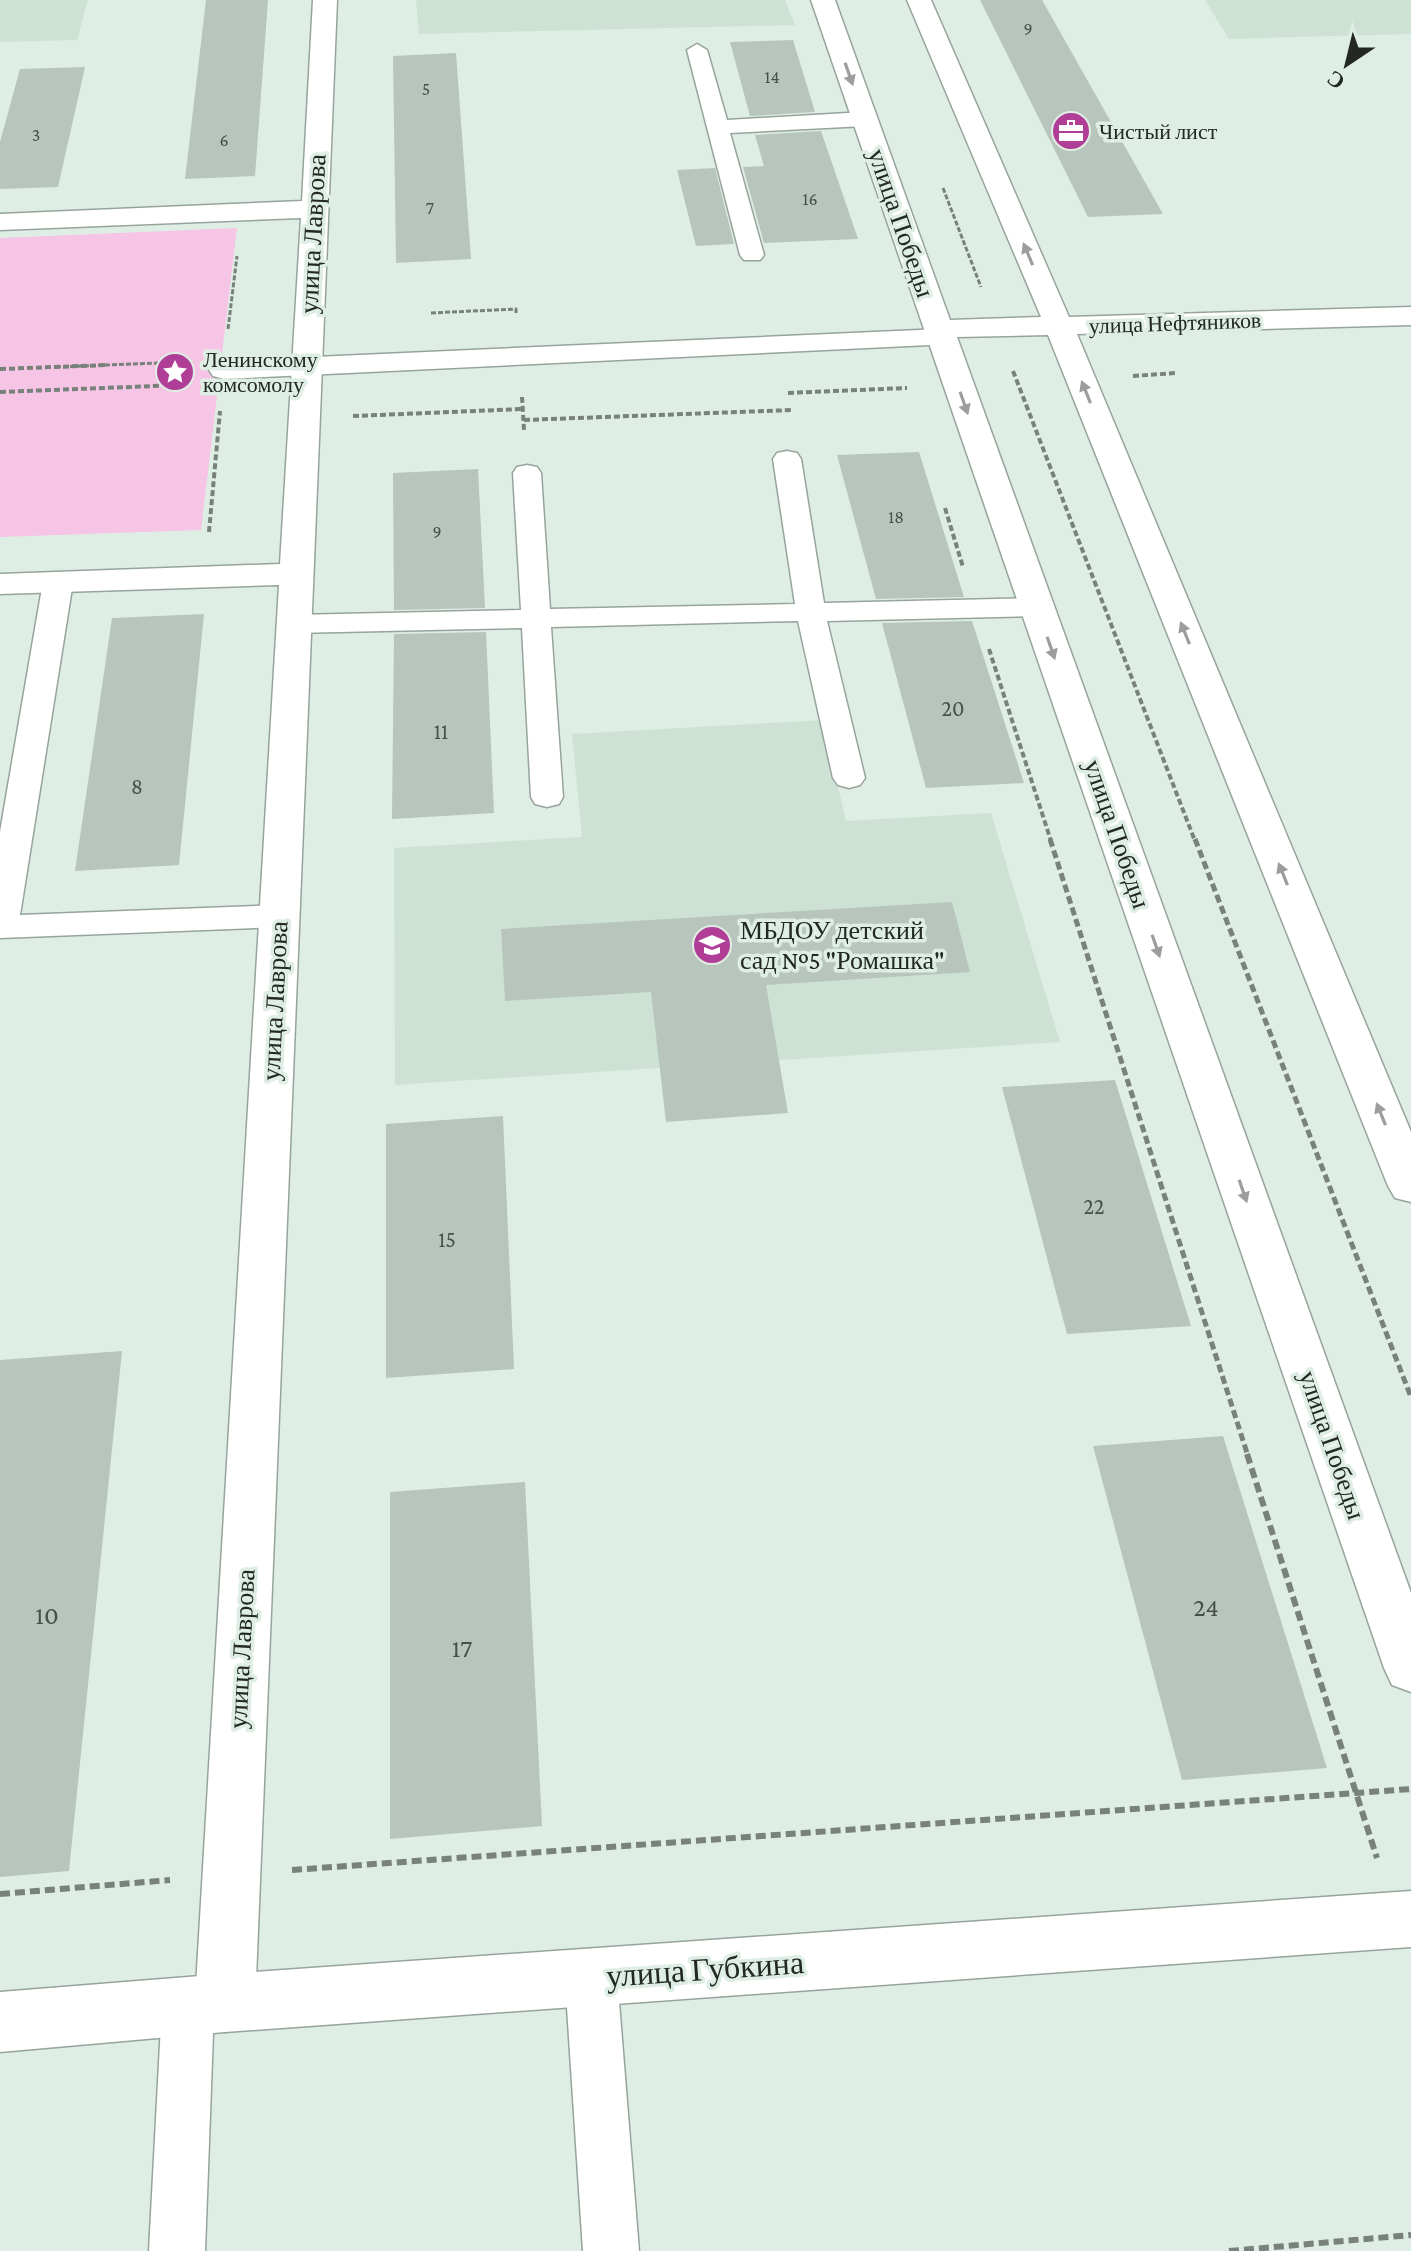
<svg xmlns="http://www.w3.org/2000/svg" width="1411" height="2251" font-family="'Crimson Pro',serif">
  <style>
    .built { fill: #cde2d4 }
    .green { fill: #f6c5e6 }
    .building { fill: #b7c5bc }
    .lines { fill: none; stroke-linecap: round; stroke-linejoin: round }
    .service-casing { stroke: #96a49b; stroke-width: 3 }
    .pedestrian-casing { stroke: #96a49b; stroke-width: 3 }
    .minor-casing { stroke: #96a49b; stroke-width: 3 }
    .tertiary-casing { stroke: #96a49b; stroke-width: 3 }
    .path-far3 { stroke: #78817a; stroke-width: 3; stroke-dasharray: 5 2; stroke-linecap: butt }
    .path-far2 { stroke: #78817a; stroke-width: 4; stroke-dasharray: 6 3; stroke-linecap: butt }
    .path-far1 { stroke: #78817a; stroke-width: 5; stroke-dasharray: 8 4; stroke-linecap: butt }
    .path { stroke: #78817a; stroke-width: 6; stroke-dasharray: 10 5; stroke-linecap: butt }
    .service { fill: #fff; fill-rule: evenodd }
    .pedestrian { fill: #fff; fill-rule: evenodd }
    .minor { fill: #fff; fill-rule: evenodd }
    .tertiary { fill: #fff; fill-rule: evenodd }
    .oneway { fill: #9c9e9c }
    .labels { text-anchor: middle; dominant-baseline: central; stroke-width: 7; stroke-linejoin: round; paint-order: stroke }
    .far-number-label { font-size: 18px; fill: #484f4a }
    .far-poi-label { font-size: 22px; fill: #232824; stroke: #dfeee4; text-anchor: start }
    .far-street-label { font-size: 22px; fill: #232824; stroke: #dfeee4 }
    .number-label { font-size: 22px; fill: #484f4a }
    .street-label { font-size: 26px; fill: #232824; stroke: #dfeee4 }
    .poi-label { font-size: 26px; fill: #232824; stroke: #dfeee4; text-anchor: start }
    .near-number-label { font-size: 26px; fill: #484f4a }
    .near-street-label { font-size: 32px; fill: #232824; stroke: #dfeee4 }
  </style>
  <rect width="100%" height="100%" fill="#dfeee4"/>
  <g class="built">
    <path d="M 0,0 L 88,0 L 77,40 L 0,42 Z"/>
    <path d="M 416,0 L 785,0 L 795,25 L 419,34 Z"/>
    <path d="M 1205,0 L 1411,0 L 1411,34 L 1229,39 Z"/>
    <path d="M 823,720 L 846,821 L 991,813 L 1060,1042 L 395,1085 L 394,848 L 582,837 L 572,734 Z"/>
  </g>
  <path class="green" d="M 237,228 L 201,530 L 0,537 L 0,238 Z"/>
  <g class="building">
    <path d="M 206,0 L 268,0 L 255,176 L 185,179 Z"/>
    <path d="M 980,0 L 1042,0 L 1163,214 L 1088,217 Z"/>
    <path d="M 793,40 L 815,112 L 750,116 L 730,42 Z"/>
    <path d="M 456,53 L 471,259 L 396,263 L 393,56 Z"/>
    <path d="M 85,67 L 58,187 L 0,189 L 0,142 L 20,69 Z"/>
    <path d="M 821,131 L 858,239 L 764,243 L 743,167 L 764,166 L 755,135 Z"/>
    <path d="M 715,168 L 734,244 L 696,246 L 677,170 Z"/>
    <path d="M 919,452 L 964,597 L 876,599 L 837,455 Z"/>
    <path d="M 478,469 L 485,608 L 394,610 L 393,473 Z"/>
    <path d="M 204,614 L 179,865 L 75,871 L 112,618 Z"/>
    <path d="M 972,621 L 1024,783 L 926,788 L 882,623 Z"/>
    <path d="M 486,632 L 494,813 L 392,819 L 394,634 Z"/>
    <path d="M 952,902 L 970,972 L 766,985 L 788,1113 L 666,1122 L 651,992 L 505,1001 L 501,929 Z"/>
    <path d="M 1115,1080 L 1191,1326 L 1067,1334 L 1002,1087 Z"/>
    <path d="M 503,1116 L 514,1369 L 386,1378 L 386,1124 Z"/>
    <path d="M 122,1351 L 69,1871 L 0,1877 L 0,1360 Z"/>
    <path d="M 1223,1436 L 1327,1768 L 1182,1780 L 1093,1446 Z"/>
    <path d="M 525,1482 L 542,1826 L 390,1839 L 390,1492 Z"/>
  </g>
  <g class="lines">
    <defs>
      <g id="service">
        <path d="M 697,44 L 707,50 L 727,120 L 865,112 L 876,119 L 865,126 L 730,133 L 764,255 L 760,260 L 744,260 L 740,255 L 687,50 Z"/>
        <path d="M 787,451 L 797,453 L 801,459 L 824,603 L 1036,598 L 1046,601 L 1051,607 L 1046,613 L 1036,616 L 827,621 L 865,778 L 860,785 L 849,788 L 838,785 L 833,778 L 798,621 L 551,627 L 563,797 L 559,804 L 547,807 L 535,804 L 531,797 L 522,628 L 293,633 L 282,630 L 278,624 L 282,618 L 293,615 L 521,610 L 513,473 L 517,467 L 527,465 L 537,467 L 541,473 L 550,609 L 795,604 L 773,459 L 777,453 Z"/>
        <path d="M 58,573 L 68,576 L 73,582 L 20,915 L 279,905 L 291,908 L 296,916 L 291,924 L 279,927 L 0,938 L 0,832 L 43,582 L 48,576 Z"/>
        <path d="M 591,1952 L 609,1959 L 617,1977 L 639,2251 L 583,2251 L 565,1977 L 573,1959 Z"/>
        <path d="M 188,1981 L 206,1988 L 214,2006 L 205,2251 L 149,2251 L 162,2006 L 170,1988 Z"/>
      </g>
      <path id="pedestrian" d="M 941,329 L 951,332 L 956,338 L 951,344 L 224,379 L 213,376 L 209,370 L 213,364 L 224,361 Z"/>
      <path id="minor" d="M 313,0 L 337,0 L 255,2003 L 246,2024 L 225,2032 L 204,2024 L 195,2003 L 279,585 L 0,594 L 0,574 L 280,564 L 301,218 L 0,230 L 0,214 L 302,201 Z"/>
      <g id="tertiary">
        <path d="M 811,0 L 835,0 L 950,320 L 1041,317 L 907,0 L 931,0 L 1069,317 L 1411,307 L 1411,325 L 1077,334 L 1411,1132 L 1411,1202 L 1395,1198 L 1388,1186 L 1048,335 L 957,337 L 1411,1593 L 1411,1692 L 1392,1685 L 1384,1668 Z"/>
        <path d="M 1411,1891 L 1411,1947 L 225,2032 L 0,2052 L 0,1992 L 225,1974 Z"/>
      </g>
    </defs>
    <use href="#service" class="service-casing"/>
    <use href="#pedestrian" class="pedestrian-casing"/>
    <use href="#minor" class="minor-casing"/>
    <use href="#tertiary" class="tertiary-casing"/>
    <g class="path-far3">
      <path d="M 943,188 L 981,287"/>
      <path d="M 431,313 L 516,309 L 516,315"/>
      <path d="M 228,329 L 237,256"/>
      <path d="M 56,367 L 183,362"/>
    </g>
    <g class="path-far2">
      <path d="M 0,369 L 108,365"/>
      <path d="M 1013,371 L 1195,841"/>
      <path d="M 1133,376 L 1176,373"/>
      <path d="M 0,392 L 181,385"/>
      <path d="M 788,393 L 907,388"/>
      <path d="M 522,397 L 524,430"/>
      <path d="M 353,416 L 523,409"/>
      <path d="M 524,420 L 792,410"/>
      <path d="M 945,508 L 963,567"/>
      <path d="M 209,532 L 220,411"/>
      <path d="M 989,649 L 1051,841"/>
    </g>
    <g class="path-far1">
      <path d="M 1050,839 L 1248,1456"/>
      <path d="M 1195,839 L 1411,1397"/>
    </g>
    <g class="path">
      <path d="M 1247,1454 L 1377,1858"/>
      <path d="M 292,1870 L 1411,1789"/>
      <path d="M 0,1894 L 170,1880"/>
      <path d="M 1229,2251 L 1411,2235"/>
    </g>
    <use href="#service" class="service"/>
    <use href="#pedestrian" class="pedestrian"/>
    <use href="#minor" class="minor"/>
    <use href="#tertiary" class="tertiary"/>
  </g>
  <defs><path id="oneway-solid" d="M-6-.8H1V-3.2L6.5 0L1 3.2V.8H-6Z" transform="scale(2)"/></defs>
  <g class="oneway">
    <use href="#oneway-solid" transform="translate(849 74) rotate(71)"/>
    <use href="#oneway-solid" transform="translate(1028 254) rotate(-113)"/>
    <use href="#oneway-solid" transform="translate(1086 392) rotate(-112)"/>
    <use href="#oneway-solid" transform="translate(964 403) rotate(71)"/>
    <use href="#oneway-solid" transform="translate(1185 633) rotate(-112)"/>
    <use href="#oneway-solid" transform="translate(1051 648) rotate(71)"/>
    <use href="#oneway-solid" transform="translate(1283 874) rotate(-112)"/>
    <use href="#oneway-solid" transform="translate(1156 946) rotate(71)"/>
    <use href="#oneway-solid" transform="translate(1381 1114) rotate(-112)"/>
    <use href="#oneway-solid" transform="translate(1243 1191) rotate(71)"/>
  </g>
  <defs>
    <symbol id="office-disc" viewBox="-11 -11 22 22"><circle r="9.5" fill="#b03d96" stroke="#dfeee4"/><path d="M-6-3h4V-5.5h4V-3h4V5H-6ZM-1-4.5V-3h2v-1.5ZM-6 0V1H6V0Z" fill="#fff"/></symbol>
    <symbol id="sight-disc" viewBox="-11 -11 22 22"><circle r="9.5" fill="#b03d96" stroke="#dfeee4"/><path d="M0-6L1.8-2.2L6-1.7L2.9 1.2L3.7 5.4L0 3.3L-3.7 5.4L-2.9 1.2L-6-1.7L-1.8-2.2Z" fill="#fff"/></symbol>
    <symbol id="school-disc" viewBox="-11 -11 22 22"><circle r="9.5" fill="#b03d96" stroke="#dfeee4"/><path d="M0-5L7-2L0 1L-7-2ZM-4 1L0 2.5L4 1V4Q0 6-4 4Z" fill="#fff"/></symbol>
  </defs>
  <g fill-rule="evenodd">
    <use href="#office-disc" x="1049" y="109" width="44" height="44"/>
    <use href="#sight-disc" x="153" y="350" width="44" height="44"/>
    <use href="#school-disc" x="690" y="923" width="44" height="44"/>
  </g>
  <g class="labels">
    <g class="far-number-label">
      <text x="1028" y="29">9</text>
      <text x="772" y="77">14</text>
      <text x="426" y="89">5</text>
      <text x="36" y="135">3</text>
      <text x="224" y="140">6</text>
      <text x="810" y="199">16</text>
      <text x="430" y="208">7</text>
      <text x="896" y="517">18</text>
      <text x="437" y="532">9</text>
    </g>
    <g class="far-poi-label">
      <text x="1099" y="131">Чистый лист</text>
      <text x="203" y="359">Ленинскому<tspan x="203" dy="25">комсомолу</tspan></text>
    </g>
    <g class="far-street-label">
      <text transform="translate(1175 323) rotate(-2)">улица Нефтяников</text>
    </g>
    <g class="number-label">
      <text x="953" y="708">20</text>
      <text x="441" y="731">11</text>
      <text x="137" y="786">8</text>
      <text x="1094" y="1206">22</text>
      <text x="447" y="1239">15</text>
    </g>
    <g class="street-label">
      <text transform="translate(901 223) rotate(71)">улица Победы</text>
      <text transform="translate(313 234) rotate(-87)">улица Лаврова</text>
      <text transform="translate(1117 834) rotate(71)">улица Победы</text>
      <text transform="translate(275 1001) rotate(-87)">улица Лаврова</text>
      <text transform="translate(1332 1445) rotate(71)">улица Победы</text>
      <text transform="translate(242 1649) rotate(-87)">улица Лаврова</text>
    </g>
    <g class="poi-label">
      <text x="740" y="930">МБДОУ детский<tspan x="740" dy="30">сад №5 "Ромашка"</tspan></text>
    </g>
    <g class="near-number-label">
      <text x="1206" y="1607">24</text>
      <text x="47" y="1615">10</text>
      <text x="462" y="1648">17</text>
    </g>
    <g class="near-street-label">
      <text transform="translate(705 1969) rotate(-4)">улица Губкина</text>
    </g>
  </g>
  <g transform="translate(1347 64) rotate(215)" stroke="#dfeee4" stroke-width="6" paint-order="stroke">
  <path d="M0-6L14 30L0 20L-14 30Z" fill="#232824"/>
  <text y="-12" font-size="22" font-weight="bold" text-anchor="middle" fill="#232824">С</text>
  </g>
</svg>
